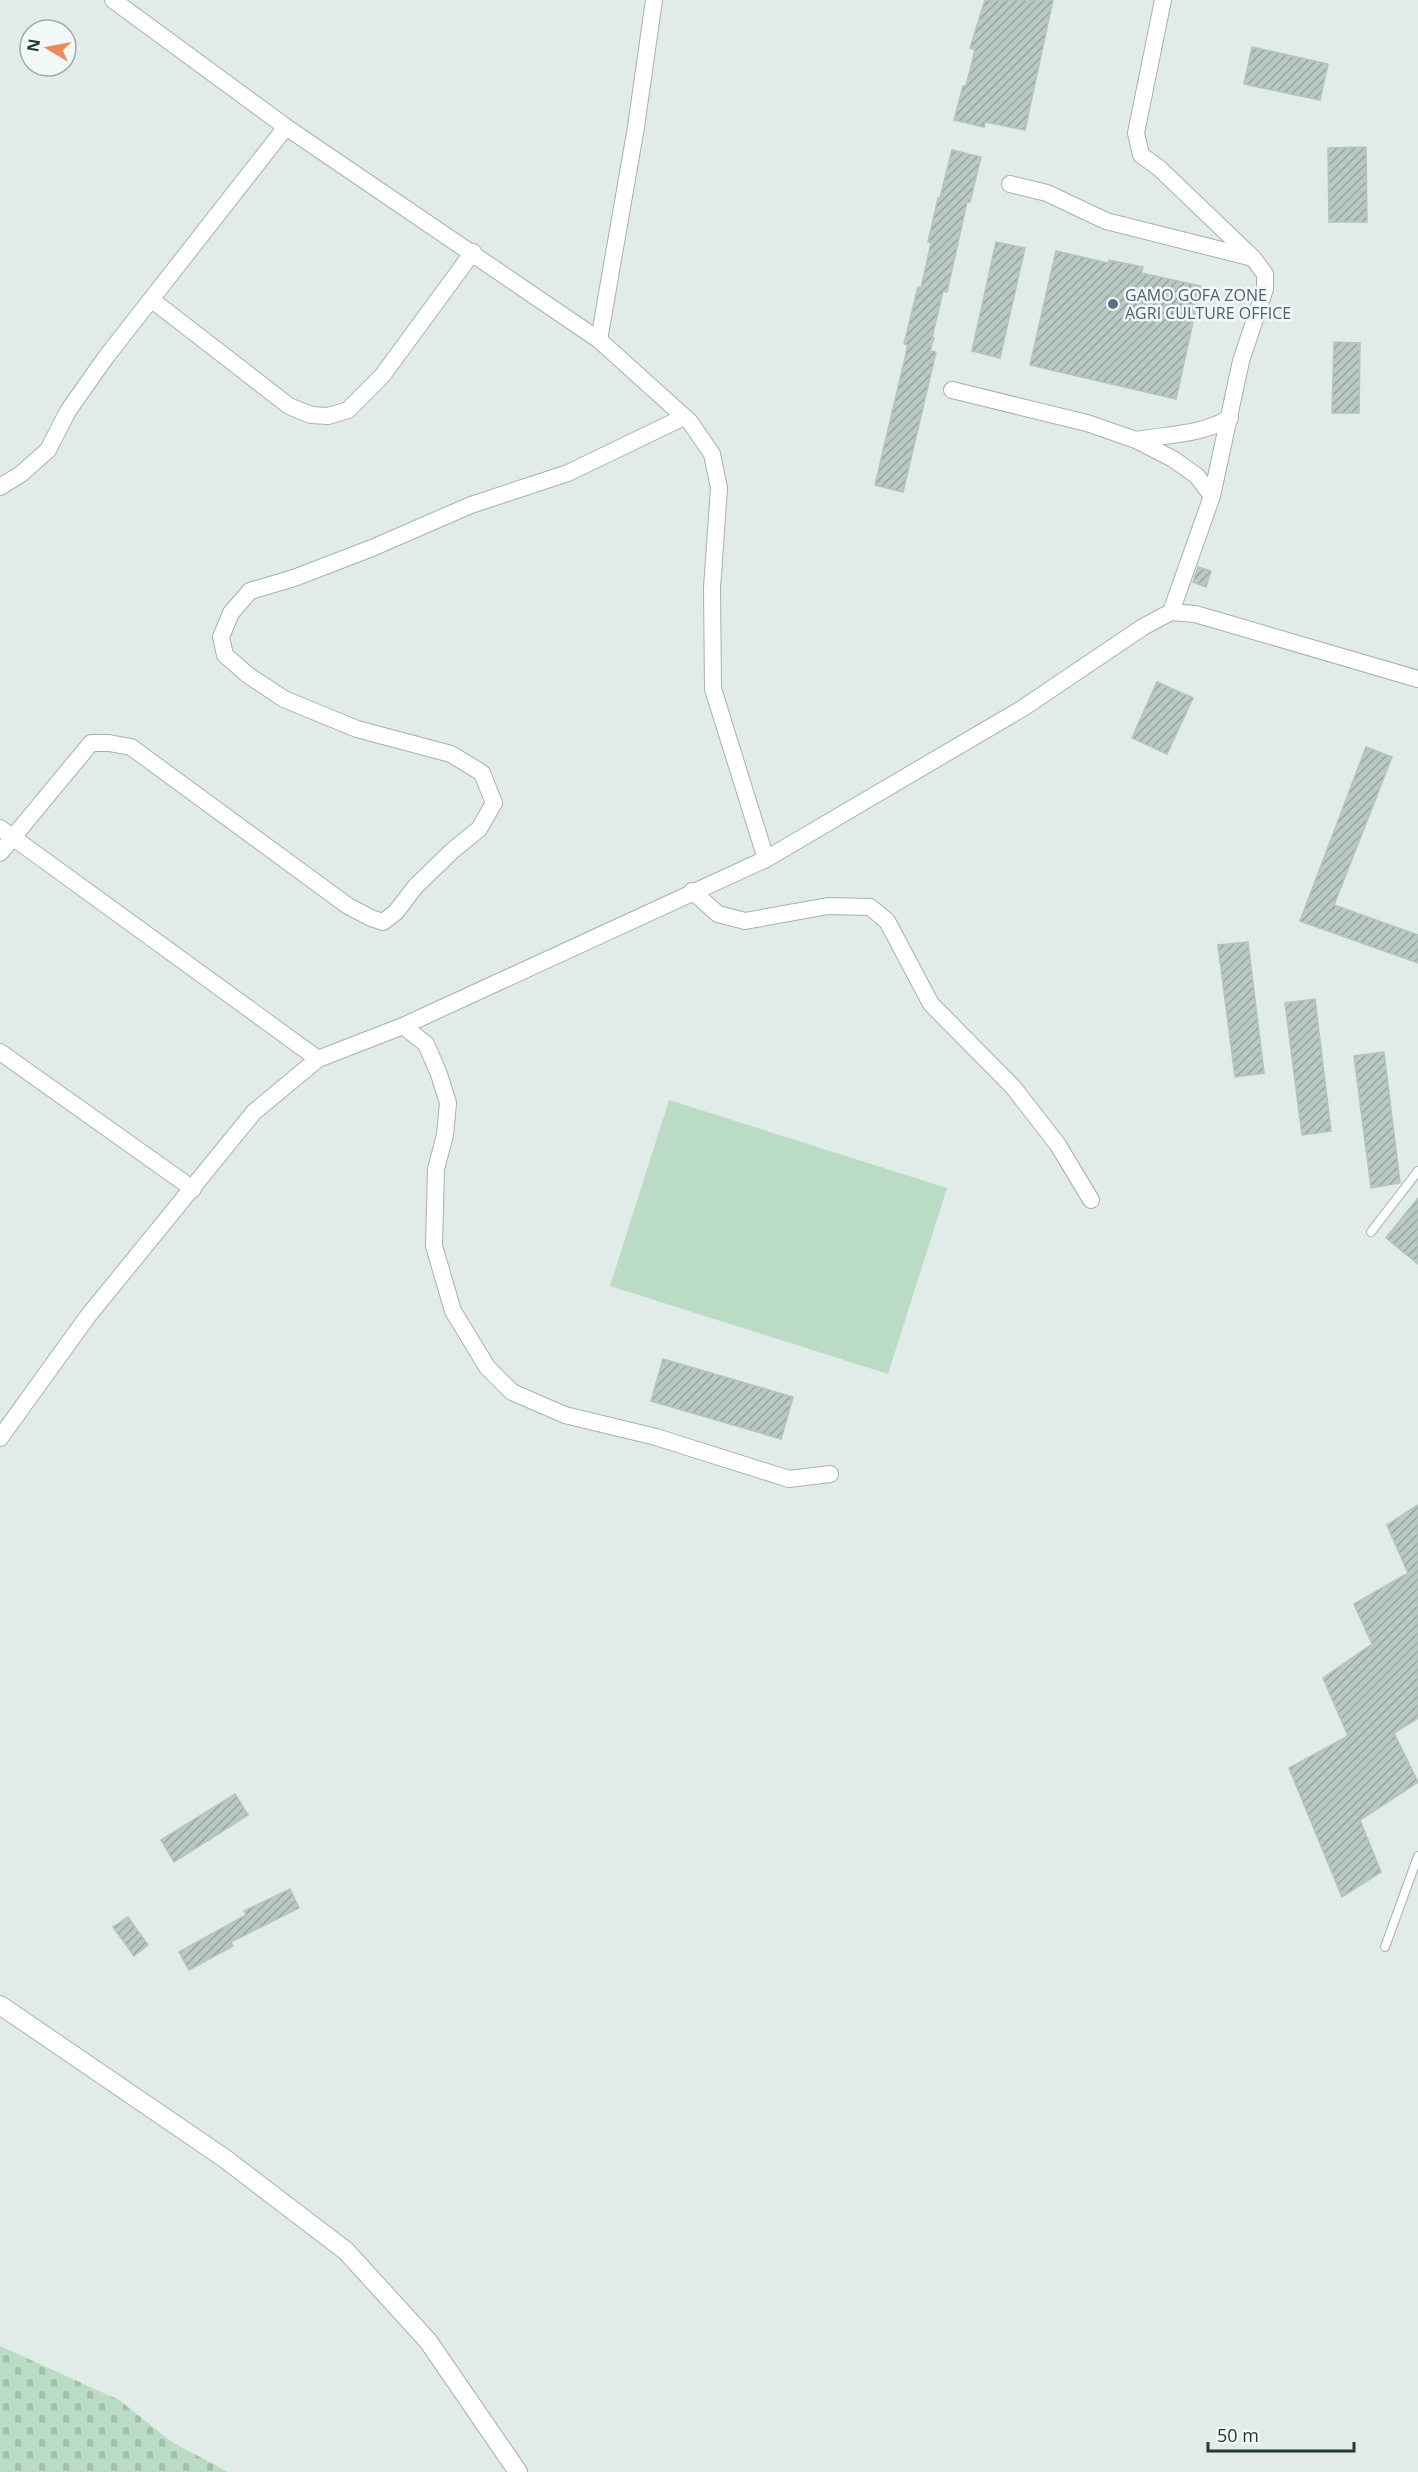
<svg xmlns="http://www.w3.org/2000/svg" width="1418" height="2472" font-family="'Open Sans',sans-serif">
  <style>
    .green { fill: #badcc5 }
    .cemetery { fill: url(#cemetery-stones) }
    .building { fill: url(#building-hatch); stroke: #b3c4be; stroke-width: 1.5 }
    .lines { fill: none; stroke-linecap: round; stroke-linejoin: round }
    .service-casing { stroke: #a4b3ae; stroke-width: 10 }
    .minor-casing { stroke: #a4b3ae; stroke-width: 18 }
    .tertiary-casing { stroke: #a4b3ae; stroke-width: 20 }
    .service { stroke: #fff; stroke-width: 8 }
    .minor { stroke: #fff; stroke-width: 16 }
    .tertiary { stroke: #fff; stroke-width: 18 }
    .service-dot { fill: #5c6f8a; stroke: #f1f8f5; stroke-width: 2 }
    .labels { text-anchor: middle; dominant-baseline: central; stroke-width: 5; stroke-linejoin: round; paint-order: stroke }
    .service-label { font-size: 16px; fill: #4e5e75; stroke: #f1f8f5; text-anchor: start }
  </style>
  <defs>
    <pattern id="cemetery-stones" width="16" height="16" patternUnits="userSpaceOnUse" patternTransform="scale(1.5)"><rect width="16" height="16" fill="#badcc5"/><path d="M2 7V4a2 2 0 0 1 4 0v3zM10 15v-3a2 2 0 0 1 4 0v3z" fill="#a0beaa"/></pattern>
    <pattern id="building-hatch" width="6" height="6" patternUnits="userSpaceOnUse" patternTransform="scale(1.5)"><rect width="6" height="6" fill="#b9c8c3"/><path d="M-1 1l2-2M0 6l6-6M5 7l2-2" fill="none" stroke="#96a49f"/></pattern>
  </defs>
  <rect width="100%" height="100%" fill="#e1ebe7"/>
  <path class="green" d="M 669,1100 L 947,1188 L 888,1374 L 610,1286 Z"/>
  <path class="cemetery" d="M 0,2346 L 119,2400 L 172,2442 L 228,2472 L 0,2472 Z"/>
  <g class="building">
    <path d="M 985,0 L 1053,0 L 1025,130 L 985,122 L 984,127 L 954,120 L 963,86 L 966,86 L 975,50 L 970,48 Z"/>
    <path d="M 1252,47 L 1328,64 L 1320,100 L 1244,84 Z"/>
    <path d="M 1366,147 L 1367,222 L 1329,222 L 1328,148 Z"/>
    <path d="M 952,150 L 981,157 L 970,202 L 967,202 L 947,292 L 943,291 L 932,338 L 934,338 L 930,351 L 936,352 L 903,492 L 875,485 L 908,345 L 904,344 L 918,287 L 921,288 L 931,243 L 928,242 L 938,198 L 940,198 Z"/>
    <path d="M 996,242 L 1025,248 L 1000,358 L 972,351 Z"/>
    <path d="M 1056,251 L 1108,263 L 1109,260 L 1143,267 L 1141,273 L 1201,286 L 1176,399 L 1030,365 Z"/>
    <path d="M 1334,342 L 1360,343 L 1359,413 L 1332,413 Z"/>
    <path d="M 1198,567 L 1211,571 L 1206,587 L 1193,582 Z"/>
    <path d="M 1157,682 L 1193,698 L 1167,754 L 1132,738 Z"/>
    <path d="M 1366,747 L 1392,757 L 1334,905 L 1418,935 L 1418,963 L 1300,921 Z"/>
    <path d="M 1248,942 L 1264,1073 L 1235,1077 L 1218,945 Z"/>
    <path d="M 1315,999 L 1331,1131 L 1302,1135 L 1285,1003 Z"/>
    <path d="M 1384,1052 L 1400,1183 L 1371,1188 L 1354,1056 Z"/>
    <path d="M 1418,1198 L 1418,1264 L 1386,1238 Z"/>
    <path d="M 663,1359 L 793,1397 L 781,1439 L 651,1401 Z"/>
    <path d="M 1418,1505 L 1418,1718 L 1394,1733 L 1418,1782 L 1360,1820 L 1381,1872 L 1342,1897 L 1289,1768 L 1348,1736 L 1323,1678 L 1372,1644 L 1354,1604 L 1408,1573 L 1387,1525 Z"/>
    <path d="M 235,1794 L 248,1815 L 174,1862 L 161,1840 Z"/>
    <path d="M 290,1889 L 299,1908 L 231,1942 L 233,1946 L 189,1970 L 179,1952 L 246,1915 L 244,1911 Z"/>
    <path d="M 128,1917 L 148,1945 L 134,1956 L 113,1927 Z"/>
  </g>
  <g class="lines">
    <defs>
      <g id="service">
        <path d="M 1371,1232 L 1418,1171"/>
        <path d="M 1385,1947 L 1418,1856"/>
      </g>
      <g id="minor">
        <path d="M 113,0 L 286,127 L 599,340 L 690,422 L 712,454 L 719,488 L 712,588 L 713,689 L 766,859"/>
        <path d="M 1163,0 L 1136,133 L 1141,155 L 1159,168 L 1253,258 L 1265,274 L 1265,289 L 1241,361 L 1212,496 L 1171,612"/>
        <path d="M 1010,184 L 1047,193 L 1106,221 L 1253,258"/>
        <path d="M 152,300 L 289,406 L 311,415 L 328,416 L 348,410 L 382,376 L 473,252"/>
        <path d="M 599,340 L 636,127 L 654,0"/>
        <path d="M 952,390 L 1087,423 L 1136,440 L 1173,459 L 1197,476 L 1212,496"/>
        <path d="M 1136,440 C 1171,434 1200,435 1230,418"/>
        <path d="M 0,487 L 21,474 L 48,450 L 68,411 L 106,357 L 286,127"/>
        <path d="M 0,828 L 318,1059"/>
        <path d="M 0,853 L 91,743 L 109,743 L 131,747 L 348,906 L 371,918 L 383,922 L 396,912 L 415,887 L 452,851 L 479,829 L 494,803 L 482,773 L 451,754 L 357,729 L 284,699 L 248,675 L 225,655 L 221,637 L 231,613 L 250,591 L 294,578 L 372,548 L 471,505 L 568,473 L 684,417"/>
        <path d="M 692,891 L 718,914 L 745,921 L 828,906 L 870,907 L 887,921 L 931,1004 L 1013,1087 L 1058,1145 L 1091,1200"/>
        <path d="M 403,1026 L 426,1044 L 439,1074 L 448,1103 L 445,1135 L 436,1169 L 434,1246 L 453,1311 L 487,1367 L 512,1392 L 565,1415 L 656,1437 L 789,1479 L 830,1474"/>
        <path d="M 0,1052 L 193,1189"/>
        <path d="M 0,1438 L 88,1316 L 254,1112 L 318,1059 L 403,1026 L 766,859 L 1023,708 L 1143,627 L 1171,612 L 1195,614 L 1216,620 L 1418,679"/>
      </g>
      <path id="tertiary" d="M 0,2005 L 224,2158 L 346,2251 L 428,2341 L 518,2472"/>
    </defs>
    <use href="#service" class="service-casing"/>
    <use href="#minor" class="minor-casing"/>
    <use href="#tertiary" class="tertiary-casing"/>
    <use href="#service" class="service"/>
    <use href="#minor" class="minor"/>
    <use href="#tertiary" class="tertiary"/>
  </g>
  <circle class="service-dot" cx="1113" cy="304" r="6"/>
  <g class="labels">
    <g class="service-label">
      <text x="1125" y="295">GAMO GOFA ZONE<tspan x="1125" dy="18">AGRI CULTURE OFFICE</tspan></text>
    </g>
  </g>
  <g transform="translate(48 48) rotate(280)"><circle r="28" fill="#f1f8f5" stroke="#9eaca9" stroke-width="1.5"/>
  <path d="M0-4.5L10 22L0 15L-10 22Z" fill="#ed8a5c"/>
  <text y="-9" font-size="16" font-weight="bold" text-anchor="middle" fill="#223b36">N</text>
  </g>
  <path d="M1208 2442v9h146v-9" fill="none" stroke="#223b36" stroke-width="3"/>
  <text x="1217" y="2442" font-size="18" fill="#223b36" stroke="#f1f8f5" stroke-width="4.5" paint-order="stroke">50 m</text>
</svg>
